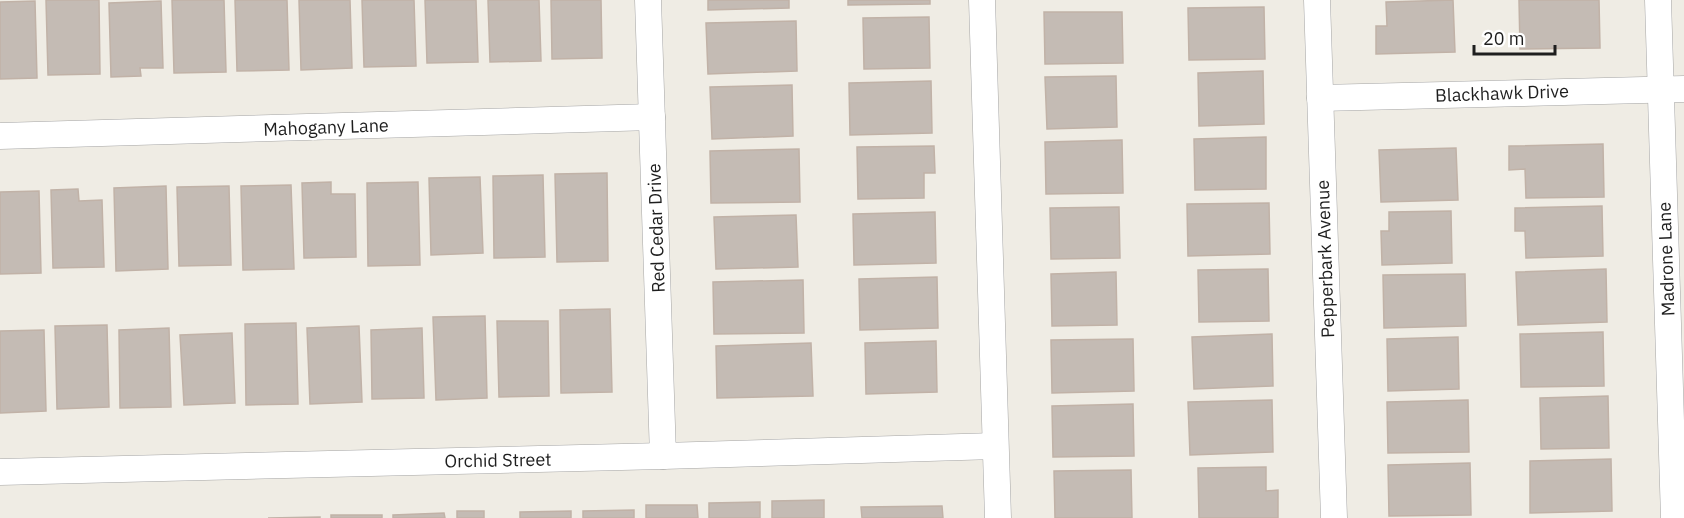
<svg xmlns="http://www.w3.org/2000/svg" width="1684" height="518" font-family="'IBM Plex Sans',sans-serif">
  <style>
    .building { fill: #c4bbb4; stroke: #c1b2a7; stroke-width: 1.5 }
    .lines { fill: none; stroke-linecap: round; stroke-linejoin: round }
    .street-casing { stroke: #a5a5a5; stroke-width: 27 }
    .street { stroke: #fff; stroke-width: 26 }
    .labels { text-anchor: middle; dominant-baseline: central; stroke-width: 4.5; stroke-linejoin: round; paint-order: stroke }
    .street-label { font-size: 18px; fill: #1e1e1e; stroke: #fff }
  </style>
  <rect width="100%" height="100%" fill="#efece4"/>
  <g class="building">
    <path d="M 46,0 L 99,0 L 100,74 L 48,75 Z"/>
    <path d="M 172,0 L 224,0 L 226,72 L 174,73 Z"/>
    <path d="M 235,0 L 287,0 L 289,70 L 237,71 Z"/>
    <path d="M 299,0 L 350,0 L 352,68 L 301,70 Z"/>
    <path d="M 362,0 L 414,0 L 416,66 L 364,67 Z"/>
    <path d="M 425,0 L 476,0 L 478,62 L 427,63 Z"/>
    <path d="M 488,0 L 539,0 L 541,61 L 490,62 Z"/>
    <path d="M 551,0 L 601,0 L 602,58 L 552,59 Z"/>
    <path d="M 708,0 L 789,0 L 789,8 L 708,10 Z"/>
    <path d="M 848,0 L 930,0 L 930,4 L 848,5 Z"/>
    <path d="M 1453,0 L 1455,52 L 1376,54 L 1376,26 L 1387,26 L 1386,2 Z"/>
    <path d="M 1519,0 L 1599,0 L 1600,48 L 1520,49 Z"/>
    <path d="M 35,1 L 37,78 L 0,79 L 0,2 Z"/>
    <path d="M 161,1 L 163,68 L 140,68 L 141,76 L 111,77 L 109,3 Z"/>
    <path d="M 1264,7 L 1265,59 L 1189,60 L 1188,8 Z"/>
    <path d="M 1044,12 L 1122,12 L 1123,63 L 1045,64 Z"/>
    <path d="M 929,17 L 930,68 L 864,69 L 863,18 Z"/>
    <path d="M 796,21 L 797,71 L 708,74 L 706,23 Z"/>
    <path d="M 1263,71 L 1264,124 L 1199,126 L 1198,73 Z"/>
    <path d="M 1116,76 L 1117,127 L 1047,129 L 1045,77 Z"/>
    <path d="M 931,81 L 932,133 L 850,135 L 849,83 Z"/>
    <path d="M 792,85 L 793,136 L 712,139 L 710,87 Z"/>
    <path d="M 1266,137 L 1266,189 L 1195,190 L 1194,139 Z"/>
    <path d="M 1122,140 L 1123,193 L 1046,194 L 1045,142 Z"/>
    <path d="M 1603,144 L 1604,197 L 1526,198 L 1525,169 L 1509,170 L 1509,146 Z"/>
    <path d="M 934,146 L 935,173 L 924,173 L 924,198 L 858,199 L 857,147 Z"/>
    <path d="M 1456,148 L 1458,200 L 1381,202 L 1379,150 Z"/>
    <path d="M 799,149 L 800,202 L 711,203 L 710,151 Z"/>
    <path d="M 607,173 L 608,261 L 557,262 L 555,174 Z"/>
    <path d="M 543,175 L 545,257 L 494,258 L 493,176 Z"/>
    <path d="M 480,177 L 483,253 L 431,255 L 429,178 Z"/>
    <path d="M 331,182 L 331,194 L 355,194 L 356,257 L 304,258 L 302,183 Z"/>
    <path d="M 418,182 L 420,265 L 368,266 L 367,183 Z"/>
    <path d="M 291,185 L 294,269 L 243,270 L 241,186 Z"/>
    <path d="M 166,186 L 168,269 L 116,271 L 114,188 Z"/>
    <path d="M 229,186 L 231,265 L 179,266 L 177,187 Z"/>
    <path d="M 78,189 L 79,201 L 102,200 L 104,267 L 53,268 L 51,190 Z"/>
    <path d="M 39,191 L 41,273 L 0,274 L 0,192 Z"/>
    <path d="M 1269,203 L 1270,254 L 1188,256 L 1187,204 Z"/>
    <path d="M 1602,206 L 1603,256 L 1526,258 L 1525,231 L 1515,231 L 1515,208 Z"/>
    <path d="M 1119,207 L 1120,258 L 1051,259 L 1050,208 Z"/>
    <path d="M 1451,211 L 1452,263 L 1382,265 L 1381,231 L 1389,231 L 1389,212 Z"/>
    <path d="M 935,212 L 936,263 L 854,265 L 853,214 Z"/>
    <path d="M 796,215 L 798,267 L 716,269 L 714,217 Z"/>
    <path d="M 1268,269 L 1269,321 L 1199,322 L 1198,270 Z"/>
    <path d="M 1606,269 L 1607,322 L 1518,325 L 1516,272 Z"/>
    <path d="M 1116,272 L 1117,325 L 1052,326 L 1051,274 Z"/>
    <path d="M 1465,274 L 1466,326 L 1384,328 L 1383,275 Z"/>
    <path d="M 937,277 L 938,328 L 860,330 L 859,279 Z"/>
    <path d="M 803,280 L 804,333 L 714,334 L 713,282 Z"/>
    <path d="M 610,309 L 612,392 L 561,393 L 560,310 Z"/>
    <path d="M 485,316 L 487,398 L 436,400 L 433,317 Z"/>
    <path d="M 497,321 L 548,321 L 549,396 L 499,397 Z"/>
    <path d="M 296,323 L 298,404 L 246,405 L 245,324 Z"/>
    <path d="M 107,325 L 109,407 L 57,409 L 55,326 Z"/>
    <path d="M 359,326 L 362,402 L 310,404 L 307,328 Z"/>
    <path d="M 169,328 L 171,407 L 120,408 L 119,330 Z"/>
    <path d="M 422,328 L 424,398 L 372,399 L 371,330 Z"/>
    <path d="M 44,330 L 46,411 L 0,413 L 0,331 Z"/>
    <path d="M 1603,332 L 1604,386 L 1521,387 L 1520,334 Z"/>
    <path d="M 232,333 L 235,403 L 184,405 L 180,335 Z"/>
    <path d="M 1272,334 L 1273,386 L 1194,389 L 1192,337 Z"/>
    <path d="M 1458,337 L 1459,389 L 1388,391 L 1387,339 Z"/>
    <path d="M 1133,339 L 1134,391 L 1052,393 L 1051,340 Z"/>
    <path d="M 936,341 L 937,392 L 866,394 L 865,343 Z"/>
    <path d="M 811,343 L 813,396 L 717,398 L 716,346 Z"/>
    <path d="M 1608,396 L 1609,448 L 1541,449 L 1540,398 Z"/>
    <path d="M 1272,400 L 1273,452 L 1190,455 L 1188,402 Z"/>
    <path d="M 1468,400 L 1469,452 L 1388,453 L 1387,402 Z"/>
    <path d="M 1133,404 L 1134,456 L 1053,457 L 1052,406 Z"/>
    <path d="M 1611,459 L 1612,511 L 1530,513 L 1530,461 Z"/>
    <path d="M 1470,463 L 1471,515 L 1389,516 L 1388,465 Z"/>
    <path d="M 1266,467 L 1266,491 L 1278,490 L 1278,518 L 1199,518 L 1198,468 Z"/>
    <path d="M 1131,470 L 1132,518 L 1055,518 L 1054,471 Z"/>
    <path d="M 824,500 L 824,518 L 772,518 L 772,501 Z"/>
    <path d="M 760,502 L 760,518 L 709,518 L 709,503 Z"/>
    <path d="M 646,505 L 697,505 L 698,518 L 646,518 Z"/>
    <path d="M 942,506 L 943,518 L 862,518 L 861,507 Z"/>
    <path d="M 634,510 L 634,518 L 583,518 L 583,511 Z"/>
    <rect x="457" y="511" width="27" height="7"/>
    <path d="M 571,511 L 571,518 L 520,518 L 520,512 Z"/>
    <path d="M 444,513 L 445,518 L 393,518 L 393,515 Z"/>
    <rect x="331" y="515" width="51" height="3"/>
    <path d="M 320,517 L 320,518 L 268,518 Z"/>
  </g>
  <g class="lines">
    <defs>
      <g id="street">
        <path d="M 648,0 L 663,456"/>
        <path d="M 982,0 L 998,518"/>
        <path d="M 1317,0 L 1334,518"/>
        <path d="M 1658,0 L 1674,518"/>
        <path d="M 1320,98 L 1684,89"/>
        <path d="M 0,136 L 652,117"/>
        <path d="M 0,472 L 663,456 L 995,446"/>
      </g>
    </defs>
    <use href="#street" class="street-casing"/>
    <use href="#street" class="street"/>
  </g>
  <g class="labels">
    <g class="street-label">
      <text transform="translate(1502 93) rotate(-2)">Blackhawk Drive</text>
      <text transform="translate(326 127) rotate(-2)">Mahogany Lane</text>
      <text transform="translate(656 228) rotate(-92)">Red Cedar Drive</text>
      <text transform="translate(1325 259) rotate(-92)">Pepperbark Avenue</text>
      <text transform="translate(1666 259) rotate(-92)">Madrone Lane</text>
      <text transform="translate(498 460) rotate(-1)">Orchid Street</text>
    </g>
  </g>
  <path d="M1474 45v9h81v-9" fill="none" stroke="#1e1e1e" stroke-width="3"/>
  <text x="1483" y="45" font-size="18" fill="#1e1e1e" stroke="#ffffff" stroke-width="4.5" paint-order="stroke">20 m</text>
</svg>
